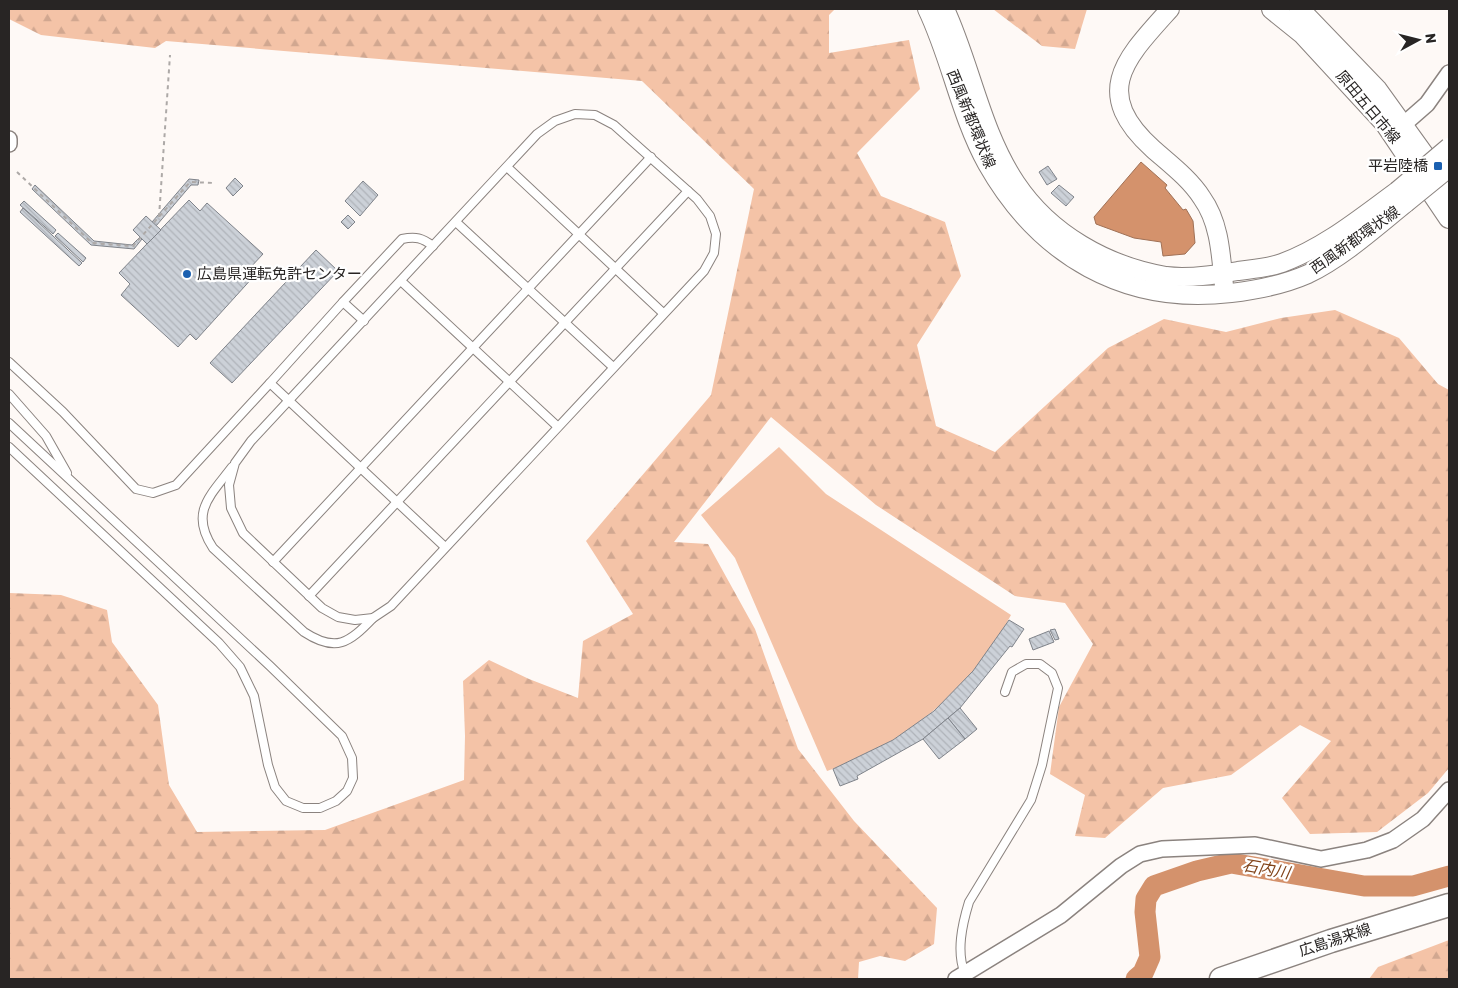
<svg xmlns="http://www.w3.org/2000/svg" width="1458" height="988" font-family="Rubik,'Noto Sans JP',sans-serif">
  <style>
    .forest { fill: url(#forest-firs) }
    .garden { fill: #f4c3a7 }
    .water { fill: #d4926c; stroke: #a07156 }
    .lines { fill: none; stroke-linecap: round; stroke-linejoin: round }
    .river { stroke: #d4926c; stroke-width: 21 }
    .building { fill: url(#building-back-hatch); stroke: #7f838a }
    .service-casing { stroke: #8b837f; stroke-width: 10 }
    .minor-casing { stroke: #8b837f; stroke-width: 18 }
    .tertiary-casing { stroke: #8b837f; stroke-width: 20 }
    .secondary-casing { stroke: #8b837f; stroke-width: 22 }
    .primary-casing { stroke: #8b837f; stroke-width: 25 }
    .path { stroke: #ada9a7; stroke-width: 2; stroke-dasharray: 4 4; stroke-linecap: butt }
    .service { stroke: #fff; stroke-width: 8 }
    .minor { stroke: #fff; stroke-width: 15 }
    .tertiary { stroke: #fff; stroke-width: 18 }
    .secondary { stroke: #fff; stroke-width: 20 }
    .primary { stroke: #fff; stroke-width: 22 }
    .tertiary-bridge-casing { stroke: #8b837f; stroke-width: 20; stroke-linecap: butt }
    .tertiary-bridge { stroke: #fff; stroke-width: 18 }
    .poi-dot { fill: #1b60b0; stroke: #fff; stroke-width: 2 }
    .labels { text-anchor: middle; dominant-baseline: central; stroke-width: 4.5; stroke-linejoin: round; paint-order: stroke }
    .street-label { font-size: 15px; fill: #282524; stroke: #fff }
    .poi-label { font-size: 15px; fill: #282524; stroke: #fff; text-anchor: end }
    .water-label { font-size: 16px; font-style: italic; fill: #814319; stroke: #fff }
  </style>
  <defs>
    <pattern id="forest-firs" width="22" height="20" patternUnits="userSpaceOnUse" patternTransform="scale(1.25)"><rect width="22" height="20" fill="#f4c3a7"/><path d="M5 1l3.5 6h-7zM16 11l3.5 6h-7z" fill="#d1a790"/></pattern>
    <pattern id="building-back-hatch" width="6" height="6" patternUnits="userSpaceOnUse" patternTransform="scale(1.25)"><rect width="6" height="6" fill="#ccd1d8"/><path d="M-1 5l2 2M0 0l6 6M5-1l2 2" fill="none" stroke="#afb3b9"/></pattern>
  </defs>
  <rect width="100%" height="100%" fill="#fef9f6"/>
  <g class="forest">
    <path d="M 9,9 L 835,9 L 829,15 L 829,53 L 909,40 L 920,89 L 857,153 L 881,196 L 945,222 L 961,276 L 917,345 L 936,426 L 995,452 L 1108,348 L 1164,319 L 1226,332 L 1281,318 L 1335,310 L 1399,338 L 1438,384 L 1449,390 L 1449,768 L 1428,793 L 1377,832 L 1310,834 L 1282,798 L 1331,741 L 1300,725 L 1231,775 L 1163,788 L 1105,838 L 1075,836 L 1085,795 L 1050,774 L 1059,707 L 1093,644 L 1065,603 L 1015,596 L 876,505 L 771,417 L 674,542 L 708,544 L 755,629 L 798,749 L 854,821 L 937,908 L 934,944 L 905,961 L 880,956 L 859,962 L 858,979 L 11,979 L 9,978 L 9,593 L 61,595 L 107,610 L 112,642 L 158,705 L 169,785 L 197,832 L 325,830 L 464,780 L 465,736 L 463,681 L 489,660 L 529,679 L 578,698 L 583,641 L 633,614 L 586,541 L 711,395 L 754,189 L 642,81 L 166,41 L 155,48 L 41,35 L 9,19 Z"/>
    <path d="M 993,9 L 1087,9 L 1075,49 L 1042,46 Z"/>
    <path d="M 1449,940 L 1449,979 L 1369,979 L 1378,967 Z"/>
  </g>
  <path class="garden" d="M 779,447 L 826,494 L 1011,615 C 973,687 904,746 827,771 L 735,558 L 701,515 Z"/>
  <path class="water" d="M 1141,162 L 1167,185 L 1165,188 L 1183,210 L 1186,209 L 1193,221 L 1195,243 L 1185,254 L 1163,256 L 1161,242 L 1134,238 L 1096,224 L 1094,217 Z"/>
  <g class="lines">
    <path class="river" d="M 1136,979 L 1143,973 L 1150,957 L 1145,912 L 1146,899 L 1154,886 L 1197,871 L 1231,863 L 1364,886 L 1413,886 L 1449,876"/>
  </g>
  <g class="building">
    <path d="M 1048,166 L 1057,179 L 1047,185 L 1039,172 Z"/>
    <path d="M 235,178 L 243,186 L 233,196 L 226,188 Z"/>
    <path d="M 189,179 L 199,180 L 198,185 L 191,185 L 156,226 L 152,222 Z"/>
    <path d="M 363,181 L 378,195 L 360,216 L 345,201 Z"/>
    <path d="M 35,185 L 94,241 L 132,245 L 140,237 L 142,239 L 134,249 L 91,245 L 32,189 Z"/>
    <path d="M 1059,185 L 1074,197 L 1066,206 L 1051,193 Z"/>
    <path d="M 189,200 L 200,211 L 207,203 L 263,254 L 249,269 L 255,275 L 196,340 L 190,334 L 178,347 L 121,295 L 130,284 L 119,273 Z"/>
    <path d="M 24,201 L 56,230 L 53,234 L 20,205 Z"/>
    <path d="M 23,208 L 82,263 L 79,266 L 20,212 Z"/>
    <path d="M 348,215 L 355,222 L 348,229 L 341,222 Z"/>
    <path d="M 146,216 L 161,230 L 147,244 L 133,230 Z"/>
    <path d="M 58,233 L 86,258 L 83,262 L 55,236 Z"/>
    <path d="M 316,250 L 338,271 L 232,383 L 210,363 Z"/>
    <path d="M 1009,620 L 1024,629 L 1012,647 L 1010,646 L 960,708 L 923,739 L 857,776 L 858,779 L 840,786 L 833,769 L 893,740 L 934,711 L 973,671 Z"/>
    <path d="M 1055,629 L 1059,639 L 1055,640 L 1050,630 Z"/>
    <path d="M 1049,631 L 1054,642 L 1033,650 L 1029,639 Z"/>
    <path d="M 960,708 L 977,729 L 965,739 L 948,718 Z"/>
    <path d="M 948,718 L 965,739 L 939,759 L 923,739 Z"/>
  </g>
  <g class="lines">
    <defs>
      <g id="service">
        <path d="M 575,114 L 595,115 L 614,125 L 697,199 L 710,216 L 716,234 L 714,253 L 704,271 L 391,606 L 373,618 L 355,620 L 338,617 L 322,608 L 243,533 L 231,508 L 229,485 L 235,463 L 251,441 L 537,134 L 555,121 Z"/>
        <path d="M 507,167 L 663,313"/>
        <path d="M 456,222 L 613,367"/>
        <path d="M 401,281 L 557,426"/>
        <path d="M 343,302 L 402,239 C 416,236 422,238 433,246"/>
        <path d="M 9,362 L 63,412 L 136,489 L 153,493 L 176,485 L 270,383 L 445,547"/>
        <path d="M 270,383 L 343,302 L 364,321"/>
        <path d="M 9,394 L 46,436 L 67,473"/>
        <path d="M 9,423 L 270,666 L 342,736 L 352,758 L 353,778 L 347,791 L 336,801 L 320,808 L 303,808 L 286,801 L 275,787 L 268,765 L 254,696 L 240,667 L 219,643 L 9,447"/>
        <path d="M 232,467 C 211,495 189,512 213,548 L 304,632 C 336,653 349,643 373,618"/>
        <path d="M 273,562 L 651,157"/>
        <path d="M 309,596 L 688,191"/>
        <path d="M 965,974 C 956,952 962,925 969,902 L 1031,800 L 1042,765 L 1058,688 L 1052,673 L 1040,664 L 1026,664 L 1012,672 L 1005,692"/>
      </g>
      <g id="minor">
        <path d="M 1403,125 L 1427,104 L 1449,73"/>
        <path d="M 9,139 L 9,144"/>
        <path d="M 956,979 L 1061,915 L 1121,866 L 1140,854 L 1162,849 L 1255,845 L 1321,859 L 1367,850 L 1393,840 L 1423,819 L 1449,790"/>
      </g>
      <g id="tertiary">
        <path d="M 927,9 C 951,59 960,115 987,164 C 1039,256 1125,306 1231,293 C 1257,290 1283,285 1308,274 C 1343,257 1375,228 1406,203"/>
        <path d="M 945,9 C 971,65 981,131 1016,183 C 1050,234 1107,266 1166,276 C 1189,279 1215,275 1238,271 C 1252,269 1268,268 1282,263 C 1325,247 1360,218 1397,191"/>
        <path d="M 1170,9 C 1126,58 1090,92 1153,149 C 1170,164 1190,179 1202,198 C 1220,223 1221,256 1224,286"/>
      </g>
      <g id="secondary">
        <path d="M 1272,9 L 1303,34 L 1385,123 L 1449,218"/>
        <path d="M 1299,9 L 1377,90 L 1449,190"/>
      </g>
      <path id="primary" d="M 1221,979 L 1331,941 L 1449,905"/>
    </defs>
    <use href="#service" class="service-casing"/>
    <use href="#minor" class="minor-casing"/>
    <use href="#tertiary" class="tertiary-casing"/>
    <use href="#secondary" class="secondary-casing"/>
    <use href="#primary" class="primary-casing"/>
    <g class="path">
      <path d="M 17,172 L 92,243 L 133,246 L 190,182 L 215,183"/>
      <path d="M 159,217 L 170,55"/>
    </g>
    <use href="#service" class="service"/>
    <use href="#minor" class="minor"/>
    <use href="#tertiary" class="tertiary"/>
    <use href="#secondary" class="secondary"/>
    <use href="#primary" class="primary"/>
    <defs>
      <g id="tertiary-bridge">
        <path d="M 1397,191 L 1449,147"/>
        <path d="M 1406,203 L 1449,168"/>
      </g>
    </defs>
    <use href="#tertiary-bridge" class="tertiary-bridge-casing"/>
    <use href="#tertiary-bridge" class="tertiary-bridge"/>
  </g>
  <g class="poi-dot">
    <rect x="1433" y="161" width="10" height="10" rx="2.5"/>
    <circle cx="187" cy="274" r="5"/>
  </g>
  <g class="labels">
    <g class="street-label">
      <text transform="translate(1368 107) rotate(50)">原田五日市線</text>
      <text transform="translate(971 119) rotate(68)">西風新都環状線</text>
      <text transform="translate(1355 240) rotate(-35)">西風新都環状線</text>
      <text transform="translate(1335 940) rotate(-18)">広島湯来線</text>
    </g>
    <g class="poi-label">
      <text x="1428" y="166">平岩陸橋</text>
      <text x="197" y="274" text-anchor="start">広島県運転免許センター</text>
    </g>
    <g class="water-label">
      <text transform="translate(1266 869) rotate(10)">石内川</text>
    </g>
  </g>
  <rect width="1458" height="988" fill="none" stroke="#282524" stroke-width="20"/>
  <g transform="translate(1418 40) rotate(83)" stroke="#ffffff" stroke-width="4" paint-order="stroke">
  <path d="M0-4L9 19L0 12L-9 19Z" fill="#282524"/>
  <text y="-8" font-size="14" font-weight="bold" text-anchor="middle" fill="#282524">N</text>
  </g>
</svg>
